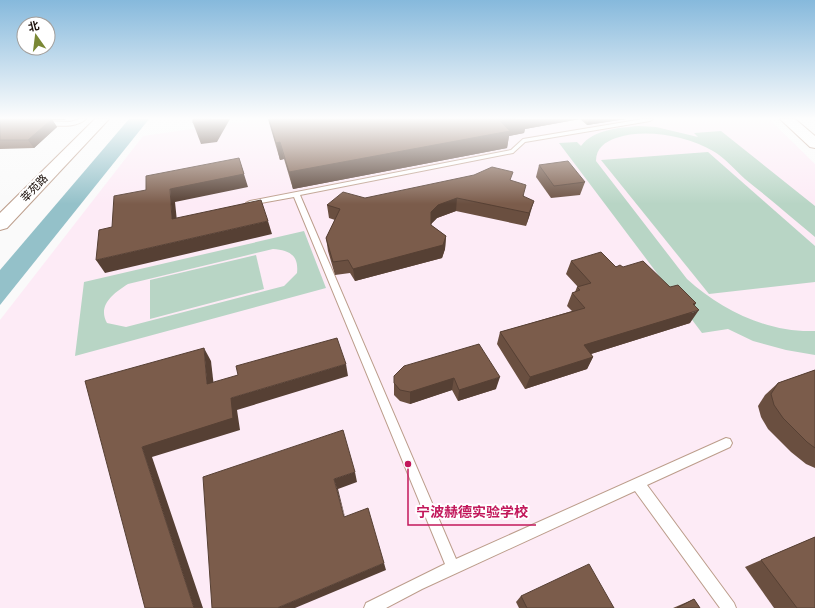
<svg xmlns="http://www.w3.org/2000/svg" width="815" height="608" font-family="'Times New Roman','Noto Sans SC',serif">
  <style>
    .education { fill: #fdebf6 }
    .green { fill: #b8d5c5; fill-rule: evenodd }
    .water { fill: #94c1c9 }
    .lines { fill: none; stroke-linecap: round; stroke-linejoin: round }
    .lane-casing { stroke: #bc9d8b; stroke-width: 2 }
    .secondary-casing { stroke: #bc9d8b; stroke-width: 2 }
    .lane { fill: #fff; fill-rule: evenodd }
    .secondary { fill: #fff; fill-rule: evenodd }
    .wall { fill: #6a4f40 }
    .shaded-wall { fill: #564034 }
    .building { fill: #7b5c4b; stroke: #564034 }
    .labels { text-anchor: middle; dominant-baseline: central; stroke-width: 4; stroke-linejoin: round; paint-order: stroke }
    .far-street-label { font-size: 11px; fill: #190e08; stroke: #fff }
    .leader { fill: none; stroke: #c2185b; stroke-width: 1.5 }
    .callout-dot { fill: #c2185b; stroke: #fff; stroke-width: 1.5 }
    .callout-label { font-size: 14px; text-anchor: middle; font-weight: bold; fill: #c2185b; stroke: #fff; stroke-width: 4; stroke-linejoin: round; paint-order: stroke }
  </style>
  <rect width="100%" height="100%" fill="#fafafa"/>
  <path class="education" d="M 262,119 L 769,119 L 815,164 L 815,608 L 0,608 L 0,320 L 143,136 Z"/>
  <g class="green">
    <path d="M 638,126 L 656,127 L 698,137 L 694,133 L 721,131 L 815,206 L 815,237 C 792,218 769,198 745,179 C 735,170 725,158 713,151 C 687,136 645,128 616,138 C 605,142 596,148 596,161 L 687,279 C 721,310 768,333 815,331 L 815,355 L 786,350 L 753,341 L 728,329 L 702,333 L 559,143 L 577,142 L 581,146 C 594,129 619,128 638,126 Z"/>
    <path d="M 708,152 L 815,246 L 815,282 L 709,294 L 601,160 Z"/>
    <path d="M 304,231 L 326,288 L 75,356 L 84,282 ZM 273,249 C 289,250 299,255 297,273 L 284,286 L 126,327 L 107,323 C 97,305 114,293 128,284 Z"/>
    <path d="M 256,255 L 264,289 L 150,319 L 150,280 Z"/>
  </g>
  <path class="water" d="M 129,119 L 149,119 L 0,305 L 0,270 Z"/>
  <g class="lines">
    <defs>
      <g id="lane">
        <path d="M 80,119 L 86,119 C 75,129 57,125 43,125 L 40,123 L 43,121 L 70,122 Z"/>
        <path d="M 643,119 L 653,119 L 650,121 L 525,142 L 513,153 L 300,195 L 456,559 L 726,438 L 730,439 L 732,443 L 730,447 L 647,485 L 734,603 L 736,608 L 720,608 L 635,491 L 422,589 L 386,608 L 364,608 L 366,603 L 445,564 L 294,197 L 250,205 L 246,203 L 250,201 L 511,150 L 523,139 Z"/>
      </g>
      <g id="secondary">
        <path d="M 95,119 L 109,119 L 7,228 L 0,230 L 0,213 Z"/>
        <path d="M 780,119 L 795,119 L 815,136 L 815,148 L 810,147 Z"/>
      </g>
    </defs>
    <use href="#lane" class="lane-casing"/>
    <use href="#secondary" class="secondary-casing"/>
    <use href="#lane" class="lane"/>
    <use href="#secondary" class="secondary"/>
  </g>
  <g class="wall">
    <path d="M 0,119 L 66,119 L 65,120 L 52,120 L 57,127 L 34,148 L 0,149 Z"/>
    <path d="M 268,119 L 626,119 L 587,125 L 580,119 L 525,129 L 524,133 L 509,136 L 507,148 L 293,189 L 284,159 L 280,160 Z"/>
    <path d="M 539,165 L 585,182 L 580,195 L 551,198 L 536,177 Z"/>
    <path d="M 511,180 L 524,196 L 530,214 L 526,226 L 456,211 L 437,218 L 431,224 L 431,225 L 446,236 L 445,249 L 442,258 L 355,281 L 350,273 L 335,275 L 328,251 L 326,238 L 335,220 L 329,218 L 327,205 L 365,198 Z"/>
    <path d="M 571,261 L 623,267 L 670,287 L 696,303 L 694,306 L 690,323 L 591,354 L 593,357 L 587,369 L 525,389 L 497,344 L 500,332 L 572,311 L 567,306 L 572,293 L 575,292 L 577,287 L 578,287 L 566,274 Z"/>
    <path d="M 479,344 L 496,389 L 458,401 L 452,390 L 410,404 L 400,401 L 394,395 L 394,383 Z"/>
    <path d="M 815,370 L 815,468 L 806,464 L 791,452 L 768,429 L 761,417 L 758,406 L 765,395 L 778,383 Z"/>
    <path d="M 815,537 L 815,608 L 774,608 L 745,567 Z"/>
    <path d="M 521,596 L 614,608 L 519,608 L 516,602 Z"/>
    <path d="M 694,599 L 700,608 L 673,608 Z"/>
  </g>
  <g class="shaded-wall">
    <path d="M 52,119 L 57,127 L 34,148 L 28,140 Z"/>
    <path d="M 211,119 L 230,119 L 217,142 L 201,144 L 193,123 Z"/>
    <path d="M 515,119 L 580,119 L 525,129 L 524,133 L 509,136 L 507,148 L 293,189 L 289,172 L 500,121 Z"/>
    <path d="M 589,119 L 626,119 L 587,125 Z"/>
    <path d="M 280,142 L 284,159 L 280,160 L 276,143 Z"/>
    <path d="M 239,158 L 248,187 L 175,202 L 178,231 L 172,219 L 170,189 Z"/>
    <path d="M 457,198 L 456,211 L 437,218 L 430,225 L 431,212 L 438,205 Z"/>
    <path d="M 534,201 L 530,214 L 526,226 L 529,213 Z"/>
    <path d="M 268,221 L 272,234 L 105,273 L 96,260 Z"/>
    <path d="M 446,236 L 445,249 L 442,258 L 355,281 L 353,269 Z"/>
    <path d="M 696,303 L 689,314 L 699,310 L 690,323 L 578,358 L 584,345 Z"/>
    <path d="M 204,348 L 211,361 L 215,396 L 207,384 Z"/>
    <path d="M 593,357 L 587,369 L 525,389 L 530,377 Z"/>
    <path d="M 346,364 L 348,376 L 237,410 L 240,430 L 152,457 L 203,608 L 194,608 L 142,447 L 231,398 Z"/>
    <path d="M 500,377 L 496,389 L 458,401 L 459,390 Z"/>
    <path d="M 454,378 L 452,390 L 410,404 L 410,392 Z"/>
    <path d="M 355,472 L 357,482 L 338,489 L 347,525 L 334,479 Z"/>
    <path d="M 384,563 L 386,570 L 295,608 L 277,608 Z"/>
  </g>
  <g class="building">
    <path d="M 0,119 L 52,119 L 28,140 L 0,140 Z"/>
    <path d="M 193,119 L 211,119 L 210,120 L 193,123 Z"/>
    <path d="M 269,119 L 515,119 L 500,121 L 510,131 L 289,172 L 280,142 L 276,143 Z"/>
    <path d="M 239,158 L 244,174 L 170,189 L 172,219 L 261,200 L 268,221 L 96,260 L 99,230 L 112,227 L 114,196 L 146,190 L 146,176 Z"/>
    <path d="M 568,161 L 585,182 L 554,186 L 539,165 Z"/>
    <path d="M 492,167 L 513,172 L 510,180 L 526,185 L 523,196 L 534,201 L 529,213 L 457,198 L 438,205 L 431,212 L 431,225 L 446,236 L 443,245 L 353,269 L 348,260 L 333,262 L 326,238 L 340,209 L 327,205 L 343,192 L 365,198 L 474,175 Z"/>
    <path d="M 601,252 L 616,267 L 620,265 L 623,267 L 643,261 L 670,287 L 678,285 L 696,303 L 693,304 L 699,310 L 584,345 L 593,357 L 530,377 L 500,332 L 585,308 L 572,293 L 580,290 L 577,287 L 591,283 L 571,261 Z"/>
    <path d="M 337,338 L 346,364 L 231,398 L 233,418 L 142,447 L 194,608 L 145,608 L 85,381 L 204,348 L 207,384 L 238,375 L 236,366 Z"/>
    <path d="M 479,344 L 500,377 L 459,390 L 454,378 L 410,392 L 400,390 L 394,383 L 394,376 L 404,366 Z"/>
    <path d="M 815,370 L 815,448 L 807,442 L 783,418 L 774,405 L 771,394 L 778,383 Z"/>
    <path d="M 343,430 L 355,472 L 334,479 L 344,517 L 368,508 L 384,563 L 277,608 L 212,608 L 203,477 Z"/>
    <path d="M 815,537 L 815,608 L 797,608 L 761,560 Z"/>
    <path d="M 589,564 L 614,608 L 527,608 L 521,596 Z"/>
    <path d="M 694,599 L 700,608 L 677,608 Z"/>
  </g>
  <linearGradient id="sky" x2="0" y2="1"><stop stop-color="#86b9dc"/><stop offset="0.58" stop-color="#fdfdfd"/><stop offset="1" stop-color="#fdfdfd" stop-opacity="0"/></linearGradient>
  <rect width="815" height="204" fill="url(#sky)"/>
  <g class="labels">
    <g class="far-street-label">
      <text transform="translate(34 188) rotate(-46)">莘苑路</text>
    </g>
  </g>
  <path class="leader" d="M408 464L408 525H536"/>
  <circle class="callout-dot" cx="408" cy="464" r="4"/>
  <g class="callout-label">
    <text x="472" y="517">宁波赫德实验学校</text>
  </g>
  <g transform="translate(36 36) rotate(346)"><circle r="19" fill="#ffffff" stroke="#a39f9c"/>
  <path d="M0-3L7 15L0 10L-7 15Z" fill="#7a8835"/>
  <text y="-6" font-size="11" font-weight="bold" text-anchor="middle" fill="#190e08">北</text>
  </g>
</svg>
